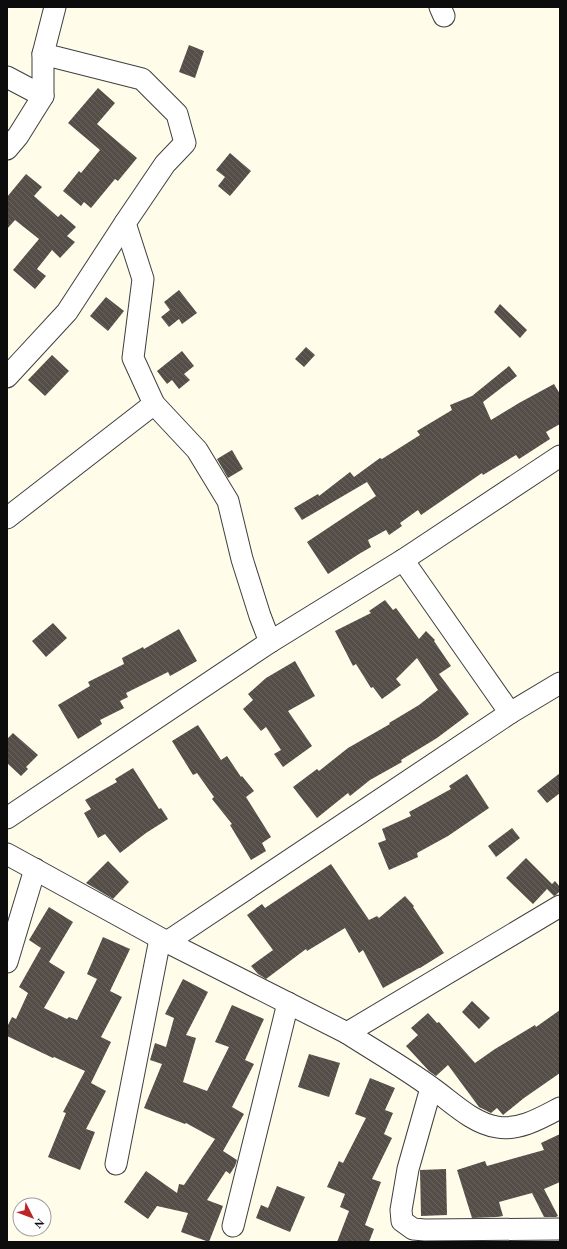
<svg xmlns="http://www.w3.org/2000/svg" width="567" height="1249" font-family="Spectral,serif">
  <style>
    .building { fill: url(#building-back-hatch) }
    .lines { fill: none; stroke-linecap: round; stroke-linejoin: round }
    .minor-casing { stroke: #3f3f3f; stroke-width: 23 }
    .minor { stroke: #fff; stroke-width: 21 }
  </style>
  <defs>
    <pattern id="building-back-hatch" width="6" height="6" patternUnits="userSpaceOnUse"><rect width="6" height="6" fill="#544d48"/><path d="M-1 5l2 2M0 0l6 6M5-1l2 2" fill="none" stroke="#68625e"/></pattern>
  </defs>
  <rect width="100%" height="100%" fill="#fffcea"/>
  <g class="building">
    <path d="M 189,45 L 204,51 L 195,78 L 179,72 Z"/>
    <path d="M 98,88 L 115,103 L 97,124 L 137,158 L 118,181 L 115,179 L 91,208 L 84,202 L 81,206 L 63,191 L 79,171 L 81,173 L 100,150 L 68,123 Z"/>
    <path d="M 230,153 L 251,171 L 230,196 L 218,186 L 225,177 L 216,170 Z"/>
    <path d="M 26,174 L 42,187 L 34,196 L 58,217 L 61,214 L 76,227 L 67,236 L 75,242 L 60,258 L 52,250 L 37,269 L 46,276 L 35,289 L 13,270 L 39,239 L 15,220 L 7,229 L 7,197 Z"/>
    <path d="M 179,290 L 197,313 L 182,324 L 179,319 L 169,327 L 161,317 L 170,310 L 164,302 Z"/>
    <path d="M 106,297 L 124,311 L 108,331 L 90,316 Z"/>
    <path d="M 500,304 L 527,330 L 520,338 L 494,312 Z"/>
    <path d="M 306,347 L 315,355 L 304,367 L 295,359 Z"/>
    <path d="M 182,351 L 194,366 L 184,374 L 190,380 L 179,389 L 172,380 L 167,384 L 157,371 Z"/>
    <path d="M 52,355 L 69,371 L 45,396 L 28,380 Z"/>
    <path d="M 509,366 L 517,376 L 483,402 L 491,420 L 519,403 L 554,384 L 560,394 L 560,424 L 546,432 L 550,439 L 519,459 L 516,455 L 483,475 L 482,473 L 421,515 L 418,510 L 400,523 L 402,526 L 389,535 L 386,530 L 368,540 L 371,547 L 359,554 L 328,574 L 307,542 L 376,496 L 367,482 L 302,520 L 294,508 L 318,494 L 319,496 L 350,472 L 354,477 L 380,458 L 382,459 L 420,435 L 417,431 L 452,410 L 450,405 L 472,396 Z"/>
    <path d="M 232,450 L 243,469 L 228,478 L 217,459 Z"/>
    <path d="M 385,600 L 393,610 L 396,608 L 419,639 L 426,631 L 435,640 L 434,641 L 451,666 L 439,674 L 469,714 L 437,738 L 401,760 L 402,762 L 370,780 L 350,796 L 348,793 L 317,818 L 293,787 L 317,769 L 319,771 L 348,748 L 390,724 L 389,723 L 419,705 L 438,690 L 417,658 L 396,679 L 401,685 L 382,699 L 373,687 L 371,688 L 356,664 L 353,666 L 335,631 L 371,613 L 369,611 Z"/>
    <path d="M 53,623 L 67,638 L 46,657 L 32,641 Z"/>
    <path d="M 179,629 L 197,661 L 170,676 L 168,672 L 126,693 L 128,697 L 120,701 L 124,708 L 100,720 L 102,724 L 78,739 L 58,705 L 90,686 L 88,682 L 124,664 L 122,658 L 143,647 L 144,649 Z"/>
    <path d="M 295,661 L 315,696 L 288,711 L 312,746 L 283,767 L 274,754 L 281,750 L 266,727 L 261,731 L 243,709 L 253,700 L 248,694 L 266,678 Z"/>
    <path d="M 198,725 L 221,760 L 227,756 L 241,777 L 242,776 L 254,791 L 246,797 L 271,837 L 262,843 L 266,851 L 251,860 L 230,825 L 232,824 L 212,799 L 214,797 L 197,773 L 193,775 L 172,741 Z"/>
    <path d="M 13,733 L 38,755 L 26,767 L 28,769 L 21,776 L 7,763 L 7,739 Z"/>
    <path d="M 133,768 L 159,809 L 161,808 L 168,819 L 146,833 L 120,853 L 105,834 L 98,838 L 84,813 L 91,809 L 85,800 L 117,782 L 115,779 Z"/>
    <path d="M 560,773 L 560,793 L 547,803 L 537,791 Z"/>
    <path d="M 467,774 L 489,808 L 448,836 L 417,853 L 418,857 L 389,870 L 378,843 L 386,840 L 382,829 L 411,816 L 409,812 L 451,789 L 449,786 Z"/>
    <path d="M 512,828 L 520,838 L 496,857 L 488,846 Z"/>
    <path d="M 526,858 L 552,884 L 549,887 L 555,881 L 560,887 L 560,891 L 556,895 L 554,896 L 547,889 L 533,904 L 506,878 Z"/>
    <path d="M 108,861 L 129,882 L 113,899 L 86,883 Z"/>
    <path d="M 331,864 L 369,920 L 377,916 L 379,918 L 405,896 L 414,906 L 413,907 L 444,953 L 420,968 L 419,968 L 383,988 L 363,950 L 359,953 L 345,928 L 307,951 L 306,949 L 266,979 L 258,974 L 251,966 L 273,950 L 247,915 L 262,904 L 265,908 Z"/>
    <path d="M 49,907 L 73,922 L 49,962 L 65,972 L 44,1008 L 67,1019 L 69,1017 L 77,1020 L 97,979 L 87,974 L 103,937 L 130,949 L 110,991 L 122,997 L 101,1037 L 111,1042 L 91,1083 L 106,1091 L 86,1129 L 95,1132 L 80,1170 L 48,1157 L 66,1113 L 63,1112 L 85,1071 L 54,1057 L 53,1058 L 7,1036 L 7,1027 L 12,1017 L 16,1019 L 28,993 L 19,987 L 41,948 L 29,940 Z"/>
    <path d="M 183,979 L 208,992 L 186,1035 L 196,1038 L 183,1082 L 207,1091 L 229,1047 L 215,1042 L 232,1005 L 264,1019 L 245,1060 L 254,1064 L 232,1107 L 244,1114 L 223,1151 L 237,1160 L 235,1166 L 230,1174 L 226,1171 L 207,1200 L 223,1206 L 209,1242 L 181,1232 L 188,1213 L 157,1206 L 148,1219 L 124,1202 L 146,1171 L 177,1193 L 179,1184 L 184,1185 L 215,1139 L 186,1123 L 185,1124 L 144,1108 L 162,1064 L 150,1060 L 155,1043 L 166,1047 L 174,1018 L 165,1014 Z"/>
    <path d="M 472,1001 L 490,1018 L 479,1029 L 462,1012 Z"/>
    <path d="M 560,1010 L 560,1073 L 524,1098 L 503,1115 L 497,1108 L 491,1113 L 479,1107 L 448,1065 L 436,1076 L 429,1071 L 406,1046 L 418,1035 L 411,1028 L 428,1013 L 437,1023 L 439,1022 L 475,1063 L 495,1049 L 535,1025 L 536,1027 Z"/>
    <path d="M 309,1054 L 340,1063 L 329,1097 L 298,1087 Z"/>
    <path d="M 370,1078 L 395,1088 L 385,1110 L 393,1113 L 384,1134 L 392,1138 L 372,1179 L 381,1182 L 365,1225 L 374,1229 L 369,1242 L 337,1242 L 349,1211 L 340,1207 L 345,1194 L 327,1187 L 339,1161 L 343,1163 L 366,1118 L 355,1114 Z"/>
    <path d="M 560,1134 L 560,1182 L 544,1189 L 558,1216 L 556,1217 L 544,1217 L 532,1193 L 499,1202 L 503,1216 L 497,1217 L 472,1218 L 457,1170 L 485,1161 L 487,1166 L 544,1150 L 541,1143 Z"/>
    <path d="M 446,1169 L 447,1215 L 421,1216 L 420,1170 Z"/>
    <path d="M 277,1186 L 305,1197 L 290,1232 L 256,1218 L 261,1205 L 268,1208 Z"/>
  </g>
  <g class="lines">
    <defs>
      <g id="minor">
        <path d="M 55,7 L 43,54 L 142,79 L 177,114 L 185,143 L 165,164 L 125,223 L 143,279 L 133,358 L 154,404 L 197,450 L 228,501 L 242,559 L 260,616 L 270,642"/>
        <path d="M 440,7 L 444,16"/>
        <path d="M 7,77 L 43,96"/>
        <path d="M 7,149 L 18,136 L 43,96 L 43,54"/>
        <path d="M 7,377 L 67,312 L 125,223"/>
        <path d="M 7,518 L 154,404"/>
        <path d="M 403,560 L 510,713"/>
        <path d="M 7,818 L 270,642 L 403,560 L 560,456"/>
        <path d="M 7,854 L 167,942 L 347,1033 L 560,906"/>
        <path d="M 167,942 L 510,713 L 560,683"/>
        <path d="M 7,962 L 35,869"/>
        <path d="M 347,1033 C 375,1051 405,1068 432,1088 C 452,1102 472,1123 497,1127 C 519,1131 541,1118 560,1108"/>
        <path d="M 431,1088 L 408,1169 L 401,1210 L 402,1221 L 413,1229 L 425,1230 L 560,1229"/>
        <path d="M 116,1164 L 160,939"/>
        <path d="M 233,1226 L 288,1003"/>
      </g>
    </defs>
    <use href="#minor" class="minor-casing"/>
    <use href="#minor" class="minor"/>
  </g>
  <rect width="567" height="1249" fill="none" stroke="#0c0c0c" stroke-width="16"/>
  <g transform="translate(32 1217) rotate(132)"><circle r="19" fill="#ffffff" stroke="#9e9e9e"/>
  <path d="M0-3L7 15L0 10L-7 15Z" fill="#bc2523"/>
  <text y="-6" font-size="11" font-weight="bold" text-anchor="middle" fill="#0c0c0c">N</text>
  </g>
</svg>
